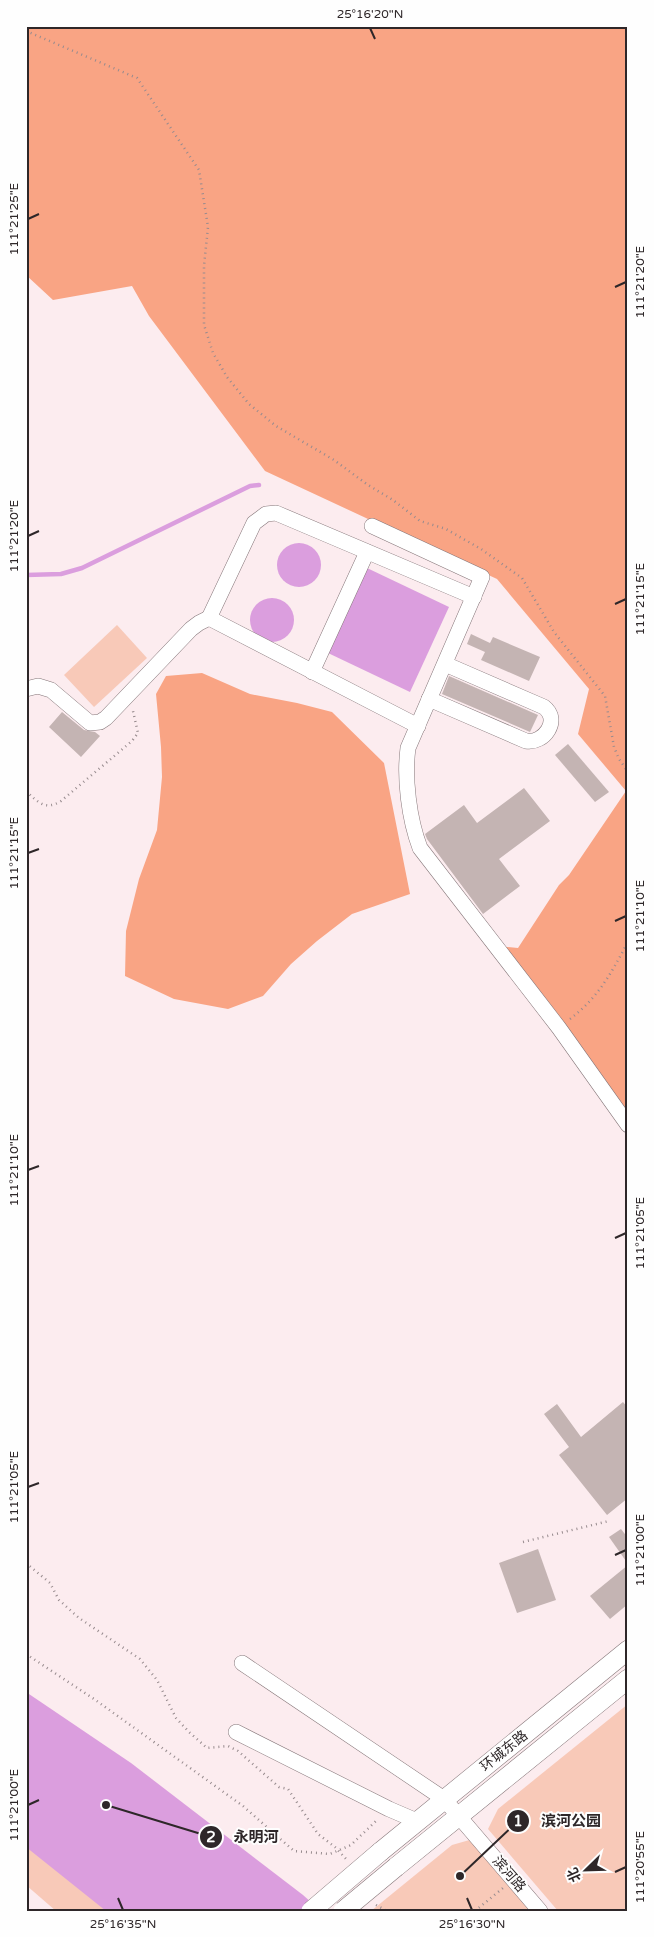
<svg xmlns="http://www.w3.org/2000/svg" width="654" height="1937" font-family="'Varela Round','Noto Sans SC',sans-serif">
  <style>
    .green { fill: #f8c9b8 }
    .forest { fill: #f9a484 }
    .water { fill: #db9ede }
    .lines { fill: none; stroke-linecap: round; stroke-linejoin: round }
    .stream { stroke: #db9ede; stroke-width: 4.5 }
    .building { fill: #c4b4b3 }
    .minor-casing { stroke: #86777a; stroke-width: 16 }
    .major-casing { stroke: #86777a; stroke-width: 20 }
    .path { stroke: #978b8e; stroke-width: 2.5; stroke-dasharray: 1 4; stroke-linecap: butt }
    .minor { stroke: #fff; stroke-width: 15 }
    .major { stroke: #fff; stroke-width: 19 }
    .major-bridge-casing { stroke: #86777a; stroke-width: 20; stroke-linecap: butt }
    .major-bridge { stroke: #fff; stroke-width: 19 }
    .ticks { fill: none; stroke: #2e2729; stroke-width: 2 }
    .labels { text-anchor: middle; dominant-baseline: central; stroke-width: 4; stroke-linejoin: round; paint-order: stroke }
    .street-label { font-size: 14px; fill: #2e2729; stroke: #fefefe }
    .leader { fill: none; stroke: #2e2729; stroke-width: 2 }
    .callout-dot { fill: #2e2729; stroke: #fefefe; stroke-width: 2 }
    .mark-label { font-size: 15px; text-anchor: middle; font-weight: bold; fill: #fff }
    .callout-label { font-size: 15px; text-anchor: middle; font-weight: bold; fill: #2e2729; stroke: #fefefe; stroke-width: 4; stroke-linejoin: round; paint-order: stroke }
    .neatline { fill: none; stroke: #2e2729; stroke-width: 2 }
    .ticks-label { font-size: 12px; text-anchor: middle; fill: #2e2729 }
  </style>
  <rect width="100%" height="100%" fill="#fcecef"/>
  <g class="green">
    <path d="M 117,625 L 147,658 L 94,707 L 64,675 Z"/>
    <path d="M 628,1704 L 628,1911 L 558,1911 L 488,1829 L 498,1809 Z"/>
    <path d="M 473,1839 L 536,1911 L 371,1911 L 452,1845 Z"/>
    <path d="M 26,1845 L 109,1911 L 56,1911 L 26,1885 Z"/>
  </g>
  <g class="forest">
    <path d="M 26,26 L 628,26 L 628,1110 L 592,1075 L 485,945 L 518,948 L 559,885 L 569,875 L 626,791 L 578,734 L 589,689 L 497,579 L 265,471 L 149,316 L 132,286 L 53,300 L 26,275 Z"/>
    <path d="M 202,673 L 250,694 L 297,703 L 332,712 L 384,763 L 410,894 L 352,914 L 317,941 L 291,964 L 263,996 L 228,1009 L 174,999 L 125,976 L 126,931 L 139,879 L 157,830 L 162,777 L 161,747 L 156,694 L 166,676 Z"/>
  </g>
  <g class="water">
    <circle cx="299" cy="565" r="22"/>
    <path d="M 367,568 L 449,607 L 410,692 L 328,653 Z"/>
    <circle cx="272" cy="620" r="22"/>
    <path d="M 26,1692 L 131,1763 L 303,1895 L 321,1911 L 106,1911 L 26,1847 Z"/>
  </g>
  <g class="lines">
    <path class="stream" d="M 26,575 L 61,574 L 82,568 L 250,486 L 259,485"/>
  </g>
  <g class="building">
    <path d="M 471,634 L 490,643 L 493,637 L 540,657 L 529,681 L 481,660 L 485,652 L 467,644 Z"/>
    <path d="M 449,676 L 538,715 L 530,732 L 442,694 Z"/>
    <path d="M 62,712 L 84,730 L 95,732 L 100,736 L 81,757 L 49,727 Z"/>
    <path d="M 568,744 L 609,792 L 595,802 L 555,755 Z"/>
    <path d="M 524,788 L 550,821 L 499,859 L 520,886 L 483,914 L 427,839 L 425,834 L 464,805 L 477,823 Z"/>
    <path d="M 623,1402 L 628,1408 L 628,1498 L 607,1515 L 559,1455 L 569,1447 L 544,1414 L 557,1404 L 581,1437 Z"/>
    <path d="M 621,1529 L 628,1538 L 628,1564 L 609,1537 Z"/>
    <path d="M 538,1549 L 556,1600 L 517,1613 L 499,1563 Z"/>
    <path d="M 628,1565 L 628,1604 L 610,1619 L 590,1596 Z"/>
  </g>
  <g class="lines">
    <defs>
      <g id="minor">
        <path d="M 372,526 L 482,577 L 408,748 C 404,778 409,819 420,848 L 559,1028 L 628,1125"/>
        <path d="M 312,672 L 367,552"/>
        <path d="M 26,689 L 38,686 L 51,690 L 90,723 L 100,722 L 106,718 L 191,629 L 199,623 L 209,618"/>
        <path d="M 429,699 L 526,741 C 544,744 561,720 544,707 L 445,664"/>
        <path d="M 418,726 L 209,618 L 254,523 L 266,514 L 276,513 L 474,597"/>
        <path d="M 242,1663 L 444,1799 L 540,1911"/>
        <path d="M 236,1732 L 389,1809 L 417,1821"/>
      </g>
      <g id="major">
        <path d="M 380,1852 L 628,1650"/>
        <path d="M 396,1867 L 628,1679"/>
      </g>
    </defs>
    <use href="#minor" class="minor-casing"/>
    <use href="#major" class="major-casing"/>
    <g class="path">
      <path d="M 26,31 L 137,78 L 199,170 L 208,227 L 204,266 L 204,325 L 213,353 L 227,377 L 249,404 L 276,426 L 334,460 L 368,485 L 393,500 L 420,521 L 446,529 L 481,549 L 522,578 L 554,632 L 605,696 L 614,747 L 619,759 L 628,772"/>
      <path d="M 26,791 C 38,802 45,811 61,801 L 132,741 L 138,733 L 133,711"/>
      <path d="M 570,1019 C 599,997 611,973 628,942"/>
      <path d="M 523,1542 L 609,1521"/>
      <path d="M 26,1563 L 50,1583 L 59,1600 L 79,1618 L 140,1659 L 157,1680 L 176,1718 L 189,1732 L 207,1748 L 228,1746 L 238,1751 L 279,1787 L 288,1789 L 318,1834 L 335,1847 L 347,1860"/>
      <path d="M 26,1654 L 94,1699 L 243,1806 L 294,1851 L 330,1854 L 351,1845 L 378,1819"/>
      <path d="M 376,1905 L 387,1911"/>
      <path d="M 475,1911 L 503,1888"/>
    </g>
    <use href="#minor" class="minor"/>
    <use href="#major" class="major"/>
    <defs>
      <g id="major-bridge">
        <path d="M 311,1911 L 380,1852"/>
        <path d="M 343,1911 L 396,1867"/>
      </g>
    </defs>
    <use href="#major-bridge" class="major-bridge-casing"/>
    <use href="#major-bridge" class="major-bridge"/>
  </g>
  <path class="ticks" d="M 370,28 L 375,39M 28,219 L 39,214M 615,287 L 626,282M 28,536 L 39,531M 615,604 L 626,599M 28,853 L 39,849M 615,921 L 626,916M 28,1170 L 39,1166M 615,1238 L 626,1233M 28,1487 L 39,1483M 615,1555 L 626,1550M 28,1805 L 39,1800M 615,1872 L 626,1867M 118,1898 L 123,1910M 467,1898 L 472,1910"/>
  <g class="labels">
    <g class="street-label">
      <text transform="translate(504 1751) rotate(-39)">环城东路</text>
      <text transform="translate(509 1874) rotate(49)">滨河路</text>
    </g>
  </g>
  <path class="leader" d="M460 1876L518 1821M106 1805L211 1837"/>
  <g class="callout-dot">
    <circle cx="460" cy="1876" r="5"/>
    <circle cx="106" cy="1805" r="5"/>
    <circle cx="518" cy="1821" r="12"/>
    <circle cx="211" cy="1837" r="12"/>
  </g>
  <g class="mark-label">
    <text x="518" y="1826">1</text>
    <text x="211" y="1842">2</text>
  </g>
  <g class="callout-label">
    <text x="571" y="1826">滨河公园</text>
    <text x="256" y="1842">永明河</text>
  </g>
  <rect width="654" height="1937" fill="none" stroke="#fefefe" stroke-width="55"/>
  <g transform="translate(586 1870) rotate(247)" stroke="#fefefe" stroke-width="4" paint-order="stroke">
  <path d="M0-4L9 19L0 12L-9 19Z" fill="#2e2729"/>
  <text y="-8" font-size="14" font-weight="bold" text-anchor="middle" fill="#2e2729">北</text>
  </g>
  <rect x="28" y="28" width="598" height="1882" class="neatline"/>
  <g class="ticks-label">
    <text x="370" y="18">25°16'20"N</text>
    <text transform="translate(14 219) rotate(-90)" y="4">111°21'25"E</text>
    <text transform="translate(640 282) rotate(-90)" y="4">111°21'20"E</text>
    <text transform="translate(14 536) rotate(-90)" y="4">111°21'20"E</text>
    <text transform="translate(640 599) rotate(-90)" y="4">111°21'15"E</text>
    <text transform="translate(14 853) rotate(-90)" y="4">111°21'15"E</text>
    <text transform="translate(640 916) rotate(-90)" y="4">111°21'10"E</text>
    <text transform="translate(14 1170) rotate(-90)" y="4">111°21'10"E</text>
    <text transform="translate(640 1233) rotate(-90)" y="4">111°21'05"E</text>
    <text transform="translate(14 1487) rotate(-90)" y="4">111°21'05"E</text>
    <text transform="translate(640 1550) rotate(-90)" y="4">111°21'00"E</text>
    <text transform="translate(14 1805) rotate(-90)" y="4">111°21'00"E</text>
    <text transform="translate(640 1867) rotate(-90)" y="4">111°20'55"E</text>
    <text x="123" y="1928">25°16'35"N</text>
    <text x="472" y="1928">25°16'30"N</text>
  </g>
</svg>
